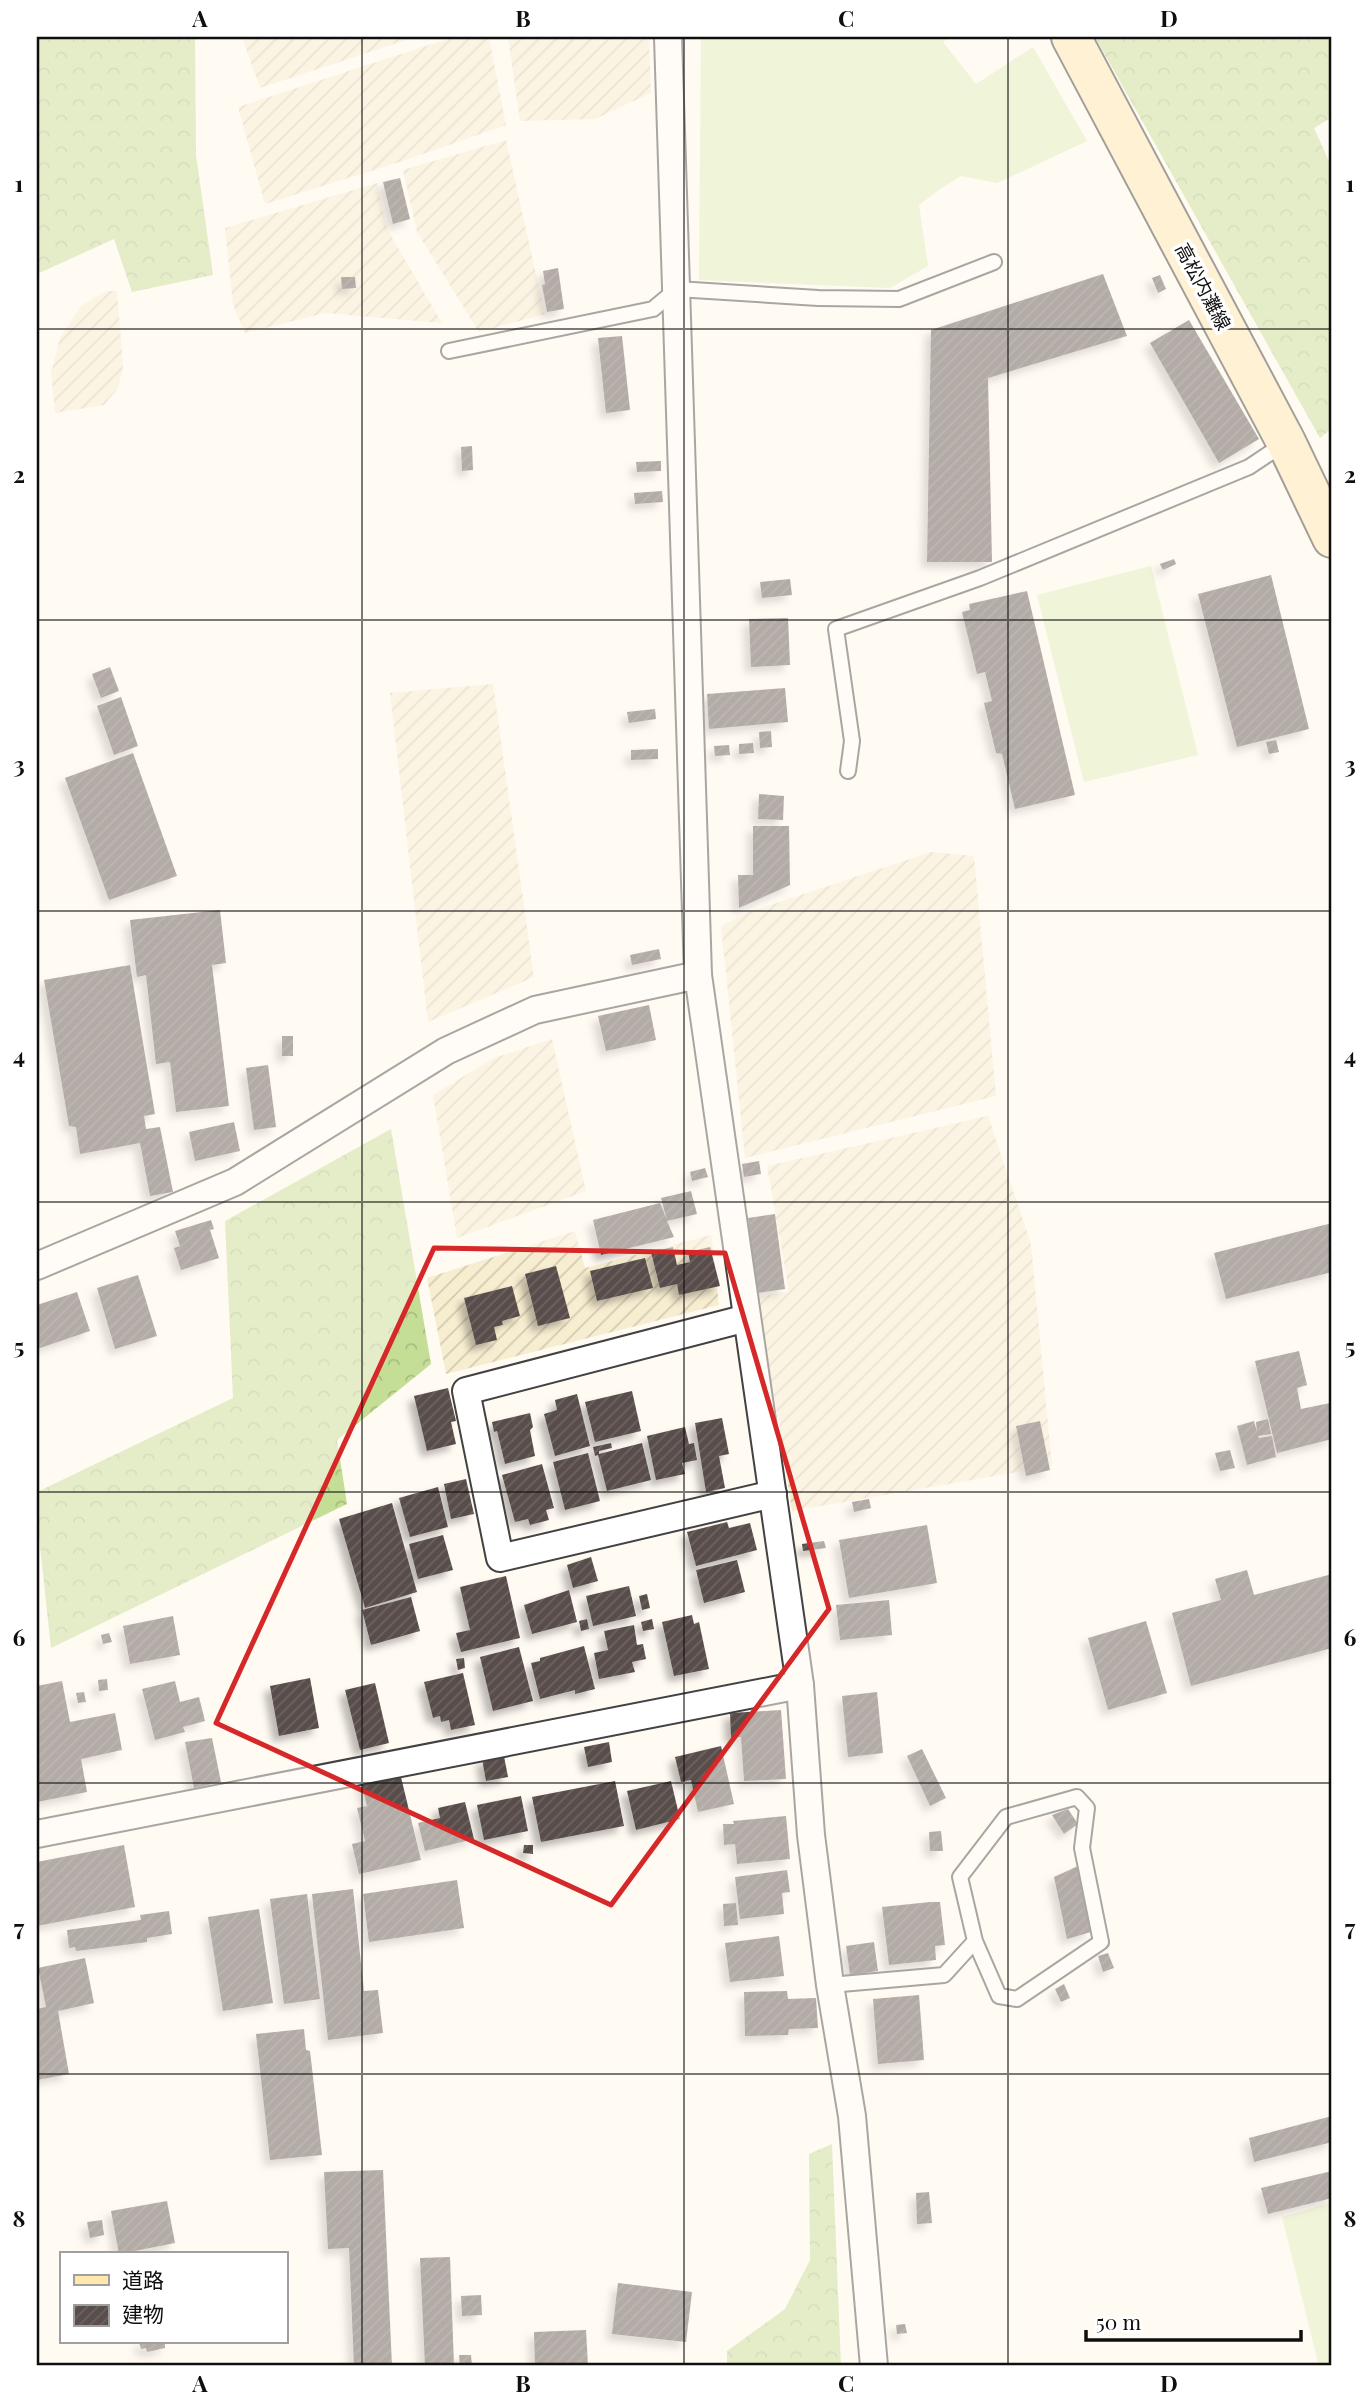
<svg xmlns="http://www.w3.org/2000/svg" width="1369" height="2403" font-family="'Playfair Display','Noto Sans JP',serif">
  <style>
    .farmland { fill: url(#farmland-furrows) }
    .grass { fill: #ddedb8 }
    .forest { fill: url(#forest-crowns) }
    .building { fill: url(#building-hatch); filter: url(#shadow) }
    .lines { fill: none; stroke-linecap: round; stroke-linejoin: round }
    .service-casing { stroke: #424242; stroke-width: 18 }
    .minor-casing { stroke: #424242; stroke-width: 30 }
    .secondary-casing { stroke: #313131; stroke-width: 42 }
    .service { stroke: #fff; stroke-width: 14 }
    .minor { stroke: #fff; stroke-width: 26 }
    .secondary { stroke: #ffe7ad; stroke-width: 38 }
    .marked { fill: none; stroke: #d62828; stroke-width: 5; stroke-linejoin: round }
    .grid { fill: none; stroke: #0f0f0f; stroke-width: 2; stroke-opacity: 0.55 }
    .labels { text-anchor: middle; dominant-baseline: central; stroke-width: 7; stroke-linejoin: round; paint-order: stroke }
    .street-label { font-size: 19px; fill: #0f0f0f; stroke: #fff }
    .neatline { fill: none; stroke: #0f0f0f; stroke-width: 2.5 }
    .grid-label { font-size: 23px; text-anchor: middle; font-weight: bold; fill: #0f0f0f }
  </style>
  <defs>
    <pattern id="farmland-furrows" width="10" height="10" patternUnits="userSpaceOnUse" patternTransform="scale(1.75)"><rect width="10" height="10" fill="#f7edd0"/><path d="M-1 1l2-2M0 10L10 0M9 11l2-2" fill="none" stroke="#d3cab1"/></pattern>
    <pattern id="forest-crowns" width="20" height="18" patternUnits="userSpaceOnUse" patternTransform="scale(1.75)"><rect width="20" height="18" fill="#c4de96"/><path d="M2 6a3 3 0 1 1 6 0M12 15a3 3 0 1 1 6 0" fill="none" stroke="#a7bd80"/></pattern>
    <pattern id="building-hatch" width="6" height="6" patternUnits="userSpaceOnUse" patternTransform="scale(1.75)"><rect width="6" height="6" fill="#594e4b"/><path d="M-1 1l2-2M0 6l6-6M5 7l2-2" fill="none" stroke="#6c6361"/></pattern>
    <filter id="shadow"><feDropShadow dx="-6" dy="6" stdDeviation="3.5" flood-color="#0004"/></filter>
  </defs>
  <rect width="100%" height="100%" fill="#fffaf2"/>
  <g class="farmland">
    <path d="M 242,37 L 415,37 L 260,88 Z"/>
    <path d="M 454,37 L 489,37 L 506,125 L 406,160 L 265,204 L 238,107 Z"/>
    <path d="M 508,37 L 649,37 L 651,93 L 595,119 L 520,121 Z"/>
    <path d="M 506,140 L 545,314 L 479,332 L 417,232 L 403,170 Z"/>
    <path d="M 377,183 L 387,229 L 442,323 L 325,313 L 245,333 L 233,305 L 225,228 Z"/>
    <path d="M 106,291 L 117,291 L 123,367 L 118,388 L 104,405 L 55,413 L 51,373 L 60,338 L 81,306 Z"/>
    <path d="M 493,684 L 534,977 L 428,1022 L 390,693 Z"/>
    <path d="M 931,852 L 974,856 L 996,1096 L 745,1158 L 721,926 L 749,912 Z"/>
    <path d="M 552,1039 L 586,1191 L 457,1238 L 433,1095 L 494,1058 Z"/>
    <path d="M 988,1116 L 1031,1244 L 1052,1466 L 792,1511 L 779,1424 L 754,1298 L 789,1291 L 767,1166 Z"/>
    <path d="M 575,1231 L 585,1268 L 711,1235 L 719,1305 L 446,1374 L 427,1278 Z"/>
  </g>
  <g class="grass">
    <path d="M 701,37 L 950,37 L 943,42 L 976,84 L 1033,47 L 1087,141 L 997,183 L 961,176 L 940,189 L 919,205 L 928,266 L 890,288 L 699,280 Z"/>
    <path d="M 1151,566 L 1198,755 L 1084,782 L 1037,595 Z"/>
    <path d="M 1332,2202 L 1332,2366 L 1319,2366 L 1282,2217 Z"/>
  </g>
  <g class="forest">
    <path d="M 37,37 L 195,37 L 196,155 L 213,275 L 132,292 L 114,239 L 37,274 Z"/>
    <path d="M 1095,37 L 1332,37 L 1332,117 L 1314,128 L 1332,168 L 1332,428 L 1320,438 Z"/>
    <path d="M 391,1129 L 431,1364 L 337,1440 L 347,1504 L 51,1648 L 37,1518 L 37,1492 L 233,1398 L 225,1221 Z"/>
    <path d="M 832,2144 L 841,2366 L 727,2366 L 727,2351 L 785,2309 L 810,2260 L 809,2154 Z"/>
  </g>
  <g class="building">
    <path d="M 400,178 L 410,219 L 393,224 L 383,182 Z"/>
    <path d="M 558,268 L 564,309 L 547,312 L 542,285 L 545,284 L 543,271 Z"/>
    <path d="M 1103,274 L 1127,336 L 988,378 L 992,562 L 927,562 L 931,330 Z"/>
    <path d="M 1160,275 L 1166,289 L 1158,293 L 1152,278 Z"/>
    <path d="M 341,277 L 355,277 L 356,288 L 342,289 Z"/>
    <path d="M 1189,320 L 1259,439 L 1219,463 L 1150,343 Z"/>
    <path d="M 622,336 L 630,410 L 606,413 L 598,338 Z"/>
    <path d="M 472,446 L 473,470 L 462,471 L 461,447 Z"/>
    <path d="M 661,461 L 661,471 L 637,472 L 636,462 Z"/>
    <path d="M 662,491 L 663,502 L 635,504 L 634,493 Z"/>
    <path d="M 1174,559 L 1176,564 L 1163,570 L 1160,564 Z"/>
    <path d="M 1271,575 L 1309,729 L 1237,747 L 1198,594 Z"/>
    <path d="M 790,579 L 792,595 L 762,598 L 760,582 Z"/>
    <path d="M 1027,591 L 1075,795 L 1015,809 L 1002,754 L 996,753 L 984,703 L 992,701 L 985,672 L 977,674 L 962,612 L 970,610 L 969,604 Z"/>
    <path d="M 788,618 L 790,665 L 751,667 L 749,619 Z"/>
    <path d="M 110,667 L 119,691 L 101,698 L 92,674 Z"/>
    <path d="M 785,688 L 788,722 L 709,729 L 707,694 Z"/>
    <path d="M 121,697 L 138,746 L 114,755 L 97,706 Z"/>
    <path d="M 655,709 L 656,719 L 629,723 L 627,712 Z"/>
    <path d="M 771,731 L 772,747 L 760,748 L 759,732 Z"/>
    <path d="M 1276,740 L 1279,752 L 1269,754 L 1266,742 Z"/>
    <path d="M 753,743 L 754,753 L 739,754 L 739,744 Z"/>
    <path d="M 729,745 L 730,755 L 715,756 L 714,746 Z"/>
    <path d="M 658,749 L 658,759 L 631,760 L 631,750 Z"/>
    <path d="M 133,753 L 177,876 L 109,900 L 65,778 Z"/>
    <path d="M 759,794 L 784,796 L 783,820 L 758,819 Z"/>
    <path d="M 753,826 L 789,826 L 790,885 L 739,908 L 738,875 L 753,875 Z"/>
    <path d="M 220,910 L 226,963 L 212,965 L 229,1106 L 176,1112 L 170,1062 L 156,1064 L 146,975 L 137,977 L 130,920 Z"/>
    <path d="M 659,949 L 661,959 L 632,965 L 630,955 Z"/>
    <path d="M 130,965 L 155,1114 L 144,1116 L 146,1129 L 160,1127 L 173,1192 L 150,1196 L 140,1143 L 80,1154 L 76,1127 L 69,1126 L 44,980 Z"/>
    <path d="M 649,1005 L 656,1040 L 606,1051 L 598,1016 Z"/>
    <rect x="282" y="1036" width="11" height="20"/>
    <path d="M 268,1065 L 276,1127 L 254,1130 L 246,1068 Z"/>
    <path d="M 234,1122 L 240,1151 L 195,1161 L 189,1132 Z"/>
    <path d="M 759,1161 L 761,1174 L 744,1177 L 742,1164 Z"/>
    <path d="M 705,1168 L 708,1177 L 692,1181 L 690,1172 Z"/>
    <path d="M 691,1191 L 697,1214 L 667,1221 L 674,1237 L 601,1255 L 593,1220 L 660,1203 L 667,1220 L 661,1198 Z"/>
    <path d="M 775,1214 L 785,1289 L 757,1293 L 748,1218 Z"/>
    <path d="M 211,1220 L 214,1229 L 210,1230 L 219,1258 L 181,1270 L 174,1248 L 180,1246 L 175,1231 Z"/>
    <path d="M 1332,1223 L 1332,1272 L 1226,1299 L 1214,1253 Z"/>
    <path d="M 673,1247 L 677,1265 L 690,1262 L 688,1252 L 710,1247 L 720,1286 L 679,1295 L 677,1284 L 660,1288 L 651,1252 Z"/>
    <path d="M 645,1258 L 653,1288 L 597,1301 L 590,1271 Z"/>
    <path d="M 556,1266 L 570,1318 L 538,1326 L 525,1274 Z"/>
    <path d="M 138,1275 L 157,1336 L 115,1349 L 97,1288 Z"/>
    <path d="M 512,1286 L 520,1316 L 502,1321 L 503,1325 L 494,1327 L 497,1340 L 476,1345 L 464,1298 Z"/>
    <path d="M 77,1292 L 90,1331 L 37,1349 L 37,1305 Z"/>
    <path d="M 1299,1351 L 1307,1385 L 1297,1388 L 1301,1409 L 1330,1403 L 1332,1439 L 1277,1453 L 1255,1361 Z"/>
    <path d="M 448,1388 L 456,1421 L 451,1422 L 456,1444 L 427,1451 L 414,1396 Z"/>
    <path d="M 632,1391 L 641,1431 L 595,1442 L 585,1402 Z"/>
    <path d="M 577,1394 L 590,1446 L 555,1456 L 544,1414 L 557,1410 L 555,1400 Z"/>
    <path d="M 530,1413 L 533,1427 L 530,1430 L 535,1456 L 505,1464 L 497,1431 L 494,1432 L 492,1422 Z"/>
    <path d="M 722,1418 L 729,1454 L 719,1456 L 725,1488 L 706,1492 L 695,1423 Z"/>
    <path d="M 1268,1419 L 1271,1434 L 1258,1436 L 1259,1438 L 1272,1436 L 1276,1457 L 1247,1465 L 1237,1426 L 1254,1421 L 1257,1432 L 1256,1422 Z"/>
    <path d="M 1040,1421 L 1050,1470 L 1026,1476 L 1016,1426 Z"/>
    <path d="M 685,1427 L 689,1444 L 694,1443 L 697,1460 L 682,1463 L 685,1474 L 656,1480 L 647,1436 Z"/>
    <path d="M 611,1443 L 612,1448 L 599,1451 L 599,1454 L 642,1443 L 651,1480 L 607,1491 L 598,1455 L 595,1456 L 593,1447 Z"/>
    <path d="M 1230,1450 L 1235,1468 L 1220,1471 L 1215,1453 Z"/>
    <path d="M 588,1453 L 600,1501 L 565,1510 L 553,1462 Z"/>
    <path d="M 542,1464 L 554,1508 L 546,1510 L 549,1520 L 530,1525 L 528,1519 L 515,1522 L 502,1475 Z"/>
    <path d="M 466,1479 L 474,1514 L 451,1519 L 444,1484 Z"/>
    <path d="M 438,1487 L 448,1527 L 410,1537 L 399,1498 Z"/>
    <path d="M 869,1499 L 871,1508 L 854,1512 L 852,1502 Z"/>
    <path d="M 392,1503 L 417,1592 L 365,1608 L 339,1519 Z"/>
    <path d="M 727,1522 L 729,1528 L 750,1523 L 757,1550 L 696,1566 L 687,1532 Z"/>
    <path d="M 927,1525 L 937,1583 L 849,1598 L 839,1540 Z"/>
    <path d="M 443,1535 L 453,1570 L 418,1579 L 409,1544 Z"/>
    <path d="M 824,1541 L 826,1548 L 803,1551 L 802,1544 Z"/>
    <path d="M 591,1557 L 598,1581 L 573,1588 L 567,1565 Z"/>
    <path d="M 737,1560 L 745,1592 L 704,1603 L 696,1570 Z"/>
    <path d="M 1247,1570 L 1254,1595 L 1332,1574 L 1332,1648 L 1191,1686 L 1172,1613 L 1221,1600 L 1215,1579 Z"/>
    <path d="M 506,1576 L 520,1638 L 461,1652 L 456,1633 L 470,1630 L 460,1587 Z"/>
    <path d="M 629,1586 L 636,1616 L 593,1626 L 586,1596 Z"/>
    <path d="M 569,1590 L 577,1622 L 532,1634 L 524,1605 Z"/>
    <path d="M 647,1594 L 650,1608 L 642,1610 L 639,1596 Z"/>
    <path d="M 411,1597 L 420,1631 L 371,1645 L 362,1610 Z"/>
    <path d="M 889,1600 L 892,1635 L 840,1640 L 836,1605 Z"/>
    <path d="M 692,1615 L 694,1624 L 699,1622 L 709,1669 L 674,1676 L 662,1622 Z"/>
    <path d="M 173,1616 L 180,1655 L 130,1664 L 123,1626 Z"/>
    <path d="M 587,1619 L 589,1629 L 581,1631 L 579,1621 Z"/>
    <path d="M 652,1619 L 654,1629 L 643,1631 L 641,1622 Z"/>
    <path d="M 1146,1621 L 1167,1693 L 1108,1710 L 1088,1638 Z"/>
    <path d="M 634,1625 L 637,1645 L 643,1644 L 646,1659 L 632,1662 L 635,1672 L 599,1679 L 594,1653 L 608,1650 L 604,1631 Z"/>
    <path d="M 109,1633 L 112,1642 L 103,1644 L 101,1635 Z"/>
    <path d="M 584,1646 L 595,1689 L 575,1694 L 575,1690 L 540,1699 L 531,1663 L 540,1661 L 540,1658 Z"/>
    <path d="M 519,1647 L 533,1701 L 493,1711 L 480,1657 Z"/>
    <path d="M 464,1658 L 465,1668 L 458,1670 L 456,1659 Z"/>
    <path d="M 463,1673 L 475,1725 L 451,1730 L 449,1720 L 441,1722 L 440,1716 L 433,1718 L 424,1682 Z"/>
    <path d="M 310,1678 L 319,1728 L 279,1736 L 270,1686 Z"/>
    <path d="M 107,1679 L 108,1690 L 99,1691 L 98,1680 Z"/>
    <path d="M 62,1681 L 70,1722 L 115,1713 L 122,1750 L 81,1759 L 87,1792 L 37,1802 L 37,1686 Z"/>
    <path d="M 175,1681 L 180,1702 L 199,1697 L 205,1721 L 183,1727 L 185,1732 L 155,1740 L 142,1689 Z"/>
    <path d="M 375,1683 L 389,1743 L 360,1750 L 345,1690 Z"/>
    <path d="M 84,1692 L 86,1702 L 78,1703 L 76,1693 Z"/>
    <path d="M 877,1692 L 883,1753 L 848,1757 L 842,1696 Z"/>
    <path d="M 781,1710 L 786,1779 L 744,1781 L 741,1737 L 731,1737 L 730,1713 Z"/>
    <path d="M 212,1738 L 221,1782 L 194,1788 L 185,1742 Z"/>
    <path d="M 609,1742 L 612,1762 L 588,1767 L 584,1747 Z"/>
    <path d="M 721,1746 L 734,1804 L 698,1812 L 691,1780 L 681,1782 L 675,1757 Z"/>
    <path d="M 922,1749 L 946,1798 L 930,1806 L 907,1756 Z"/>
    <path d="M 504,1756 L 508,1777 L 486,1781 L 482,1759 Z"/>
    <path d="M 400,1773 L 421,1860 L 359,1874 L 352,1844 L 365,1841 L 357,1808 L 367,1806 L 361,1782 Z"/>
    <path d="M 615,1781 L 624,1826 L 541,1842 L 532,1797 Z"/>
    <path d="M 671,1781 L 680,1819 L 636,1830 L 627,1791 Z"/>
    <path d="M 521,1796 L 528,1831 L 484,1840 L 477,1805 Z"/>
    <path d="M 465,1802 L 474,1839 L 425,1851 L 418,1823 L 440,1818 L 438,1808 Z"/>
    <path d="M 1068,1809 L 1078,1824 L 1064,1834 L 1052,1815 Z"/>
    <path d="M 786,1816 L 790,1859 L 737,1864 L 735,1844 L 724,1845 L 723,1824 L 734,1824 L 733,1821 Z"/>
    <path d="M 941,1831 L 943,1851 L 930,1851 L 929,1832 Z"/>
    <path d="M 124,1845 L 135,1907 L 37,1926 L 37,1862 Z"/>
    <path d="M 524,1845 L 533,1845 L 533,1854 L 523,1853 Z"/>
    <path d="M 1078,1866 L 1091,1932 L 1067,1939 L 1054,1877 Z"/>
    <path d="M 787,1870 L 790,1892 L 782,1893 L 784,1914 L 740,1919 L 735,1877 Z"/>
    <path d="M 457,1880 L 464,1928 L 369,1942 L 363,1894 Z"/>
    <path d="M 353,1889 L 364,1991 L 378,1990 L 383,2033 L 328,2040 L 312,1894 Z"/>
    <path d="M 307,1894 L 320,1999 L 284,2004 L 270,1899 Z"/>
    <path d="M 930,1902 L 940,1902 L 945,1945 L 935,1946 L 936,1960 L 889,1965 L 882,1907 Z"/>
    <path d="M 736,1903 L 738,1925 L 724,1926 L 723,1904 Z"/>
    <path d="M 259,1909 L 273,2003 L 223,2011 L 208,1917 Z"/>
    <path d="M 169,1911 L 172,1934 L 147,1938 L 147,1942 L 85,1950 L 76,1951 L 75,1947 L 69,1948 L 67,1930 L 141,1920 L 140,1915 Z"/>
    <path d="M 779,1936 L 784,1976 L 730,1982 L 725,1943 Z"/>
    <path d="M 874,1942 L 878,1971 L 850,1975 L 846,1946 Z"/>
    <path d="M 1108,1953 L 1114,1968 L 1103,1972 L 1098,1956 Z"/>
    <path d="M 85,1958 L 94,2003 L 58,2011 L 69,2074 L 37,2080 L 37,2009 L 46,2007 L 38,1968 Z"/>
    <path d="M 1064,1984 L 1070,1998 L 1061,2002 L 1055,1989 Z"/>
    <path d="M 787,1991 L 788,1999 L 816,1998 L 818,2028 L 789,2029 L 788,2035 L 745,2036 L 744,1992 Z"/>
    <path d="M 919,1995 L 924,2060 L 878,2064 L 873,1999 Z"/>
    <path d="M 304,2029 L 306,2050 L 310,2051 L 322,2155 L 270,2160 L 256,2034 Z"/>
    <path d="M 1332,2116 L 1332,2142 L 1254,2162 L 1249,2138 Z"/>
    <path d="M 383,2170 L 392,2366 L 354,2366 L 349,2248 L 328,2249 L 324,2172 Z"/>
    <path d="M 1332,2171 L 1332,2198 L 1268,2214 L 1261,2188 Z"/>
    <path d="M 929,2192 L 932,2223 L 917,2224 L 916,2193 Z"/>
    <path d="M 167,2201 L 175,2243 L 119,2254 L 111,2211 Z"/>
    <path d="M 102,2220 L 104,2235 L 90,2238 L 87,2222 Z"/>
    <path d="M 450,2257 L 454,2366 L 425,2366 L 420,2258 Z"/>
    <path d="M 618,2283 L 692,2292 L 686,2342 L 612,2334 Z"/>
    <path d="M 481,2295 L 482,2315 L 462,2316 L 461,2296 Z"/>
    <path d="M 905,2324 L 907,2333 L 897,2334 L 896,2325 Z"/>
    <path d="M 586,2330 L 588,2366 L 535,2366 L 534,2332 Z"/>
    <path d="M 139,2342 L 170,2342 L 170,2343 L 165,2344 L 165,2348 L 147,2352 L 146,2348 L 141,2349 Z"/>
    <path d="M 459,2355 L 471,2355 L 472,2366 L 460,2366 Z"/>
  </g>
  <g class="lines">
    <defs>
      <g id="service">
        <path d="M 449,351 L 653,309 L 677,289 L 818,298 L 899,299 L 994,262"/>
        <path d="M 848,771 L 852,741 L 836,629 L 980,578 L 1249,467 L 1285,443"/>
        <path d="M 830,1985 L 944,1975 L 975,1941 L 960,1877 L 1006,1817 L 1077,1797 L 1087,1808 L 1082,1848 L 1101,1942 L 1017,1999 L 999,1996 L 975,1941"/>
      </g>
      <g id="minor">
        <path d="M 668,37 L 698,975 L 800,1685 L 811,1835 L 830,1985 L 852,2116 L 874,2366"/>
        <path d="M 37,1266 L 235,1182 L 446,1051 L 535,1010 L 698,975"/>
        <path d="M 747,1318 L 466,1391 L 500,1558 L 773,1494"/>
        <path d="M 37,1834 L 800,1685"/>
      </g>
      <path id="secondary" d="M 1071,37 L 1286,442 L 1332,538"/>
    </defs>
    <use href="#service" class="service-casing"/>
    <use href="#minor" class="minor-casing"/>
    <use href="#secondary" class="secondary-casing"/>
    <use href="#service" class="service"/>
    <use href="#minor" class="minor"/>
    <use href="#secondary" class="secondary"/>
  </g>
  <path d="M0 0H1369V2403H0ZM 434,1248 L 725,1253 L 829,1609 L 611,1905 L 216,1723 Z" fill="#fffaf2" fill-opacity=".55" fill-rule="evenodd"/>
  <path class="marked" d="M 434,1248 L 725,1253 L 829,1609 L 611,1905 L 216,1723 Z"/>
  <path class="grid" d="M 362,37 L 362,2366M 684,37 L 684,2366M 1008,37 L 1008,2366M 37,329 L 1332,329M 37,620 L 1332,620M 37,911 L 1332,911M 37,1202 L 1332,1202M 37,1492 L 1332,1492M 37,1783 L 1332,1783M 37,2074 L 1332,2074"/>
  <g class="labels">
    <g class="street-label">
      <text transform="translate(1204 286) rotate(62)">高松内灘線</text>
    </g>
  </g>
  <rect width="1369" height="2403" fill="none" stroke="#ffffff" stroke-width="77"/>
  <rect x="60" y="2252" width="228" height="91" fill="#ffffff" stroke="#9f9f9f" stroke-width="2"/>
  <rect x="74" y="2275" width="35" height="10" fill="#ffe7ad" stroke="#9f9f9f" stroke-width="2"/>
  <text x="122" y="2288" font-size="21" fill="#0f0f0f">道路</text>
  <rect x="74" y="2305" width="35" height="21" fill="url(#building-hatch)" stroke="#9f9f9f" stroke-width="2"/>
  <text x="122" y="2322" font-size="21" fill="#0f0f0f">建物</text>
  <path d="M1086 2330v10h215v-10" fill="none" stroke="#0f0f0f" stroke-width="3.5"/>
  <text x="1096" y="2330" font-size="21" fill="#0f0f0f" stroke="#ffffff" stroke-width="5" paint-order="stroke">50 m</text>
  <rect x="38" y="38" width="1292" height="2326" class="neatline"/>
  <g class="grid-label">
    <text x="200" y="27">A</text>
    <text x="523" y="27">B</text>
    <text x="846" y="27">C</text>
    <text x="1169" y="27">D</text>
    <text x="19" y="192">1</text>
    <text x="1350" y="192">1</text>
    <text x="19" y="483">2</text>
    <text x="1350" y="483">2</text>
    <text x="19" y="773">3</text>
    <text x="1350" y="773">3</text>
    <text x="19" y="1064">4</text>
    <text x="1350" y="1064">4</text>
    <text x="19" y="1355">5</text>
    <text x="1350" y="1355">5</text>
    <text x="19" y="1646">6</text>
    <text x="1350" y="1646">6</text>
    <text x="19" y="1936">7</text>
    <text x="1350" y="1936">7</text>
    <text x="19" y="2227">8</text>
    <text x="1350" y="2227">8</text>
    <text x="200" y="2392">A</text>
    <text x="523" y="2392">B</text>
    <text x="846" y="2392">C</text>
    <text x="1169" y="2392">D</text>
  </g>
</svg>
